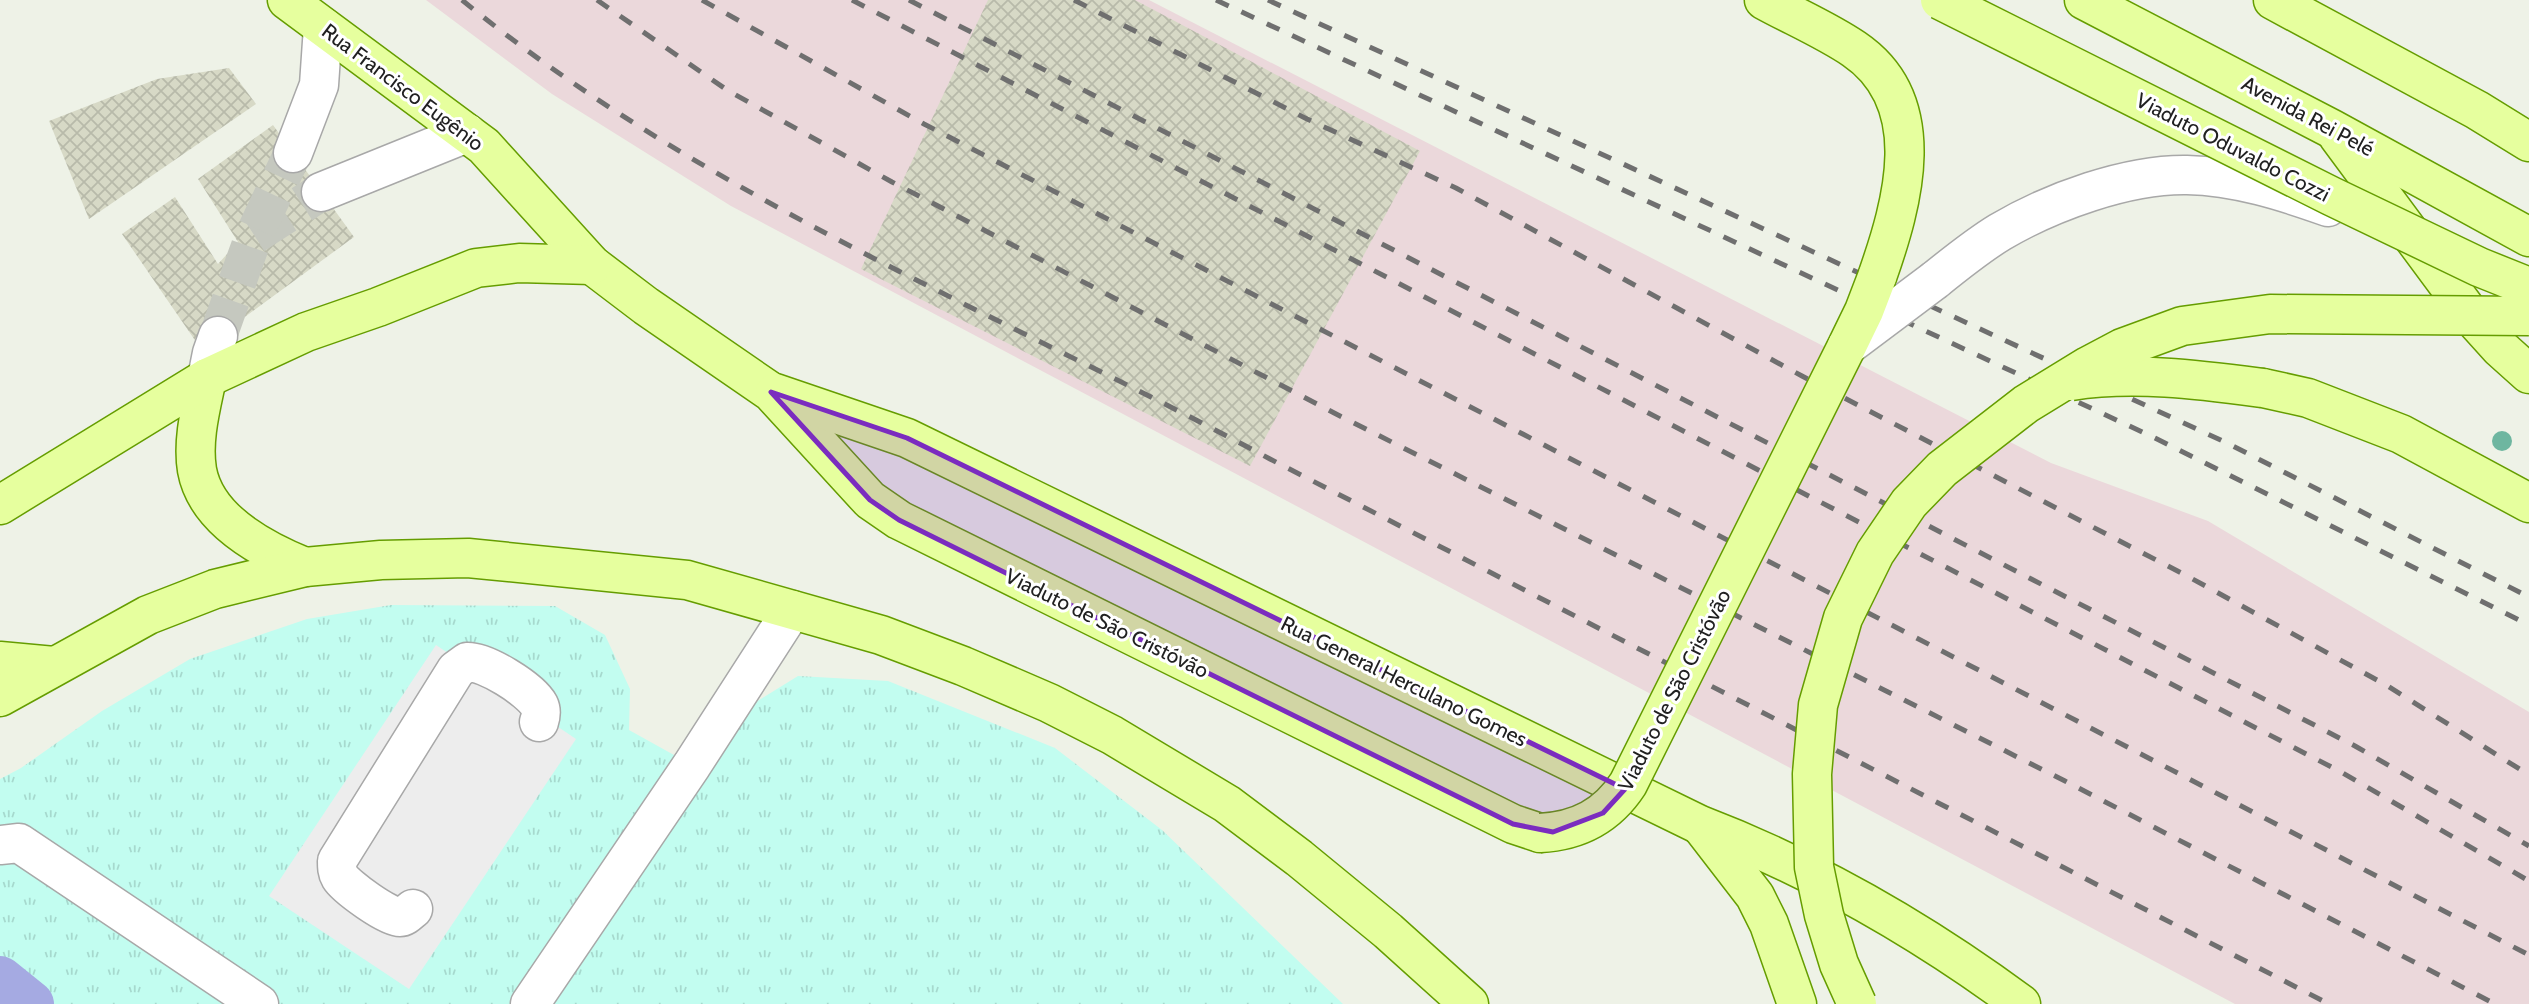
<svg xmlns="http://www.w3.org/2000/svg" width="2529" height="1004" font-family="Cabin,sans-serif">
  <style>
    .railway { fill: #ebd8db }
    .park { fill: url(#park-tufts) }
    .parking { fill: #ededed }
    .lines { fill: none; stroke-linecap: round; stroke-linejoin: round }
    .canal { stroke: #a5aae2; stroke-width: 46 }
    .building { fill: url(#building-cross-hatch) }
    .minor-tunnel { stroke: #c5c8bf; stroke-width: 38; stroke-dasharray: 38 19; stroke-linecap: butt }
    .minor-casing { stroke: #a8a8a8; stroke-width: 41 }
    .major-casing { stroke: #659d00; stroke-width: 41 }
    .minor { stroke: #fff; stroke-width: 38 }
    .major { stroke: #e6ff9e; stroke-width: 38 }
    .rail { stroke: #6f6f6f; stroke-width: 5; stroke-dasharray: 14 14; stroke-linecap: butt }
    .minor-bridge-casing { stroke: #a8a8a8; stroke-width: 41; stroke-linecap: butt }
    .major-bridge-casing { stroke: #659d00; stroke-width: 41; stroke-linecap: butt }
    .minor-bridge { stroke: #fff; stroke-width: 38 }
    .major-bridge { stroke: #e6ff9e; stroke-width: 38 }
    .tree { fill: #6eb6a0 }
    .marked { fill: #7b2cbf; fill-opacity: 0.2; stroke: #7b2cbf; stroke-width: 5; stroke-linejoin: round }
    .labels { text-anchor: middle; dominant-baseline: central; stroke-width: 6; stroke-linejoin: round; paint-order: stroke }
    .street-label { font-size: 21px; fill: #212121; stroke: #fff }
  </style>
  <defs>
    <pattern id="park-tufts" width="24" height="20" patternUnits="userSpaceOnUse" patternTransform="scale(1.75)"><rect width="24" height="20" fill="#c2fdf0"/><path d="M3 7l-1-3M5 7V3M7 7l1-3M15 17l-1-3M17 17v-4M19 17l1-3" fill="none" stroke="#a6d9ce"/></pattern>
    <pattern id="building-cross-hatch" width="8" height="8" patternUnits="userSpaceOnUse" patternTransform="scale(1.75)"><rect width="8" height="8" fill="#d7d9c6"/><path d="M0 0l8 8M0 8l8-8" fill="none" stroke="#b8baaa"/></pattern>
  </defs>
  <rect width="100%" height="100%" fill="#eef2e7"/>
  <path class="railway" d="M 426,0 L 1149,0 L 2051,463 L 2208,521 L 2529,712 L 2529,1004 L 2235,1004 L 731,206 L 552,94 Z"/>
  <path class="park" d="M 391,605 L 555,606 L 605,635 L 630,689 L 629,730 L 692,765 L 743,710 L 798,676 L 888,681 L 1055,748 L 1162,830 L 1343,1004 L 0,1004 L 0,779 L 21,768 L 102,711 L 190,659 L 307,619 Z"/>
  <path class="parking" d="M 436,645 L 576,739 L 409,989 L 269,896 Z"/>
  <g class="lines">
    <path class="canal" d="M 0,979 L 31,1004"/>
  </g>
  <g class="building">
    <path d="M 988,0 L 1135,0 L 1420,151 L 1250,466 L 861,269 Z"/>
    <path d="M 229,68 L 256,104 L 89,219 L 49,121 L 157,79 Z"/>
    <path d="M 273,125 L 354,237 L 201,349 L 122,234 L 175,197 L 218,264 L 238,242 L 198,179 Z"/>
  </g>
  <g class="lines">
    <g class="minor-tunnel">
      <path d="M 254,235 L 321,192"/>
      <path d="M 218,336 L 254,235 L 293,153"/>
    </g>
    <defs>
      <g id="minor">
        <path d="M 293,153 L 319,85 L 323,27"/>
        <path d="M 321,192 L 467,133"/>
        <path d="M 1935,280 C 1956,263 1977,246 2000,232 C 2051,202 2127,174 2187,175 C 2236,176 2283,191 2328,207"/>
        <path d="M 207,378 L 212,353 L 218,336"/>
        <path d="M 0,845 L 19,843 L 259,1004"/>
        <path d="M 413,909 C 409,912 405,917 400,917 C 389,918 346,887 340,877 C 337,872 337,867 337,861 L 456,670 L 467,662 C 485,661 530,689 539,705 C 542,711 541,716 539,722"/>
        <path d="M 530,1004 L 692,765 L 792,610"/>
      </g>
      <g id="major">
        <path d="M 287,0 L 484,146 L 592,265 L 646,306 L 771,392 L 870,500 L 899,520 L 1513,824 L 1540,833"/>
        <path d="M 1764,0 C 1793,16 1826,30 1854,49 C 1932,102 1903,203 1877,277"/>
        <path d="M 2084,0 L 2332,129 L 2529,237"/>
        <path d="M 2273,0 L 2477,110 L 2529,142"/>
        <path d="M 2338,136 L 2472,317 L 2500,348 L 2529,374"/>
        <path d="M 207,378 C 201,407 192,440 197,470 C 206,520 263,550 305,567"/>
        <path d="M 2263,388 L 2308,398 L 2401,434 L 2529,503"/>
        <path d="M 775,393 L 907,438 L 1700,825 C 1815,869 1922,931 2021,1004"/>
        <path d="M 0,505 L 207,378 L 306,332 L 378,307 L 476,268 L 519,263 L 592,265"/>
        <path d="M 0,661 L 54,666"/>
        <path d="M 0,697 L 148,615 L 215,589 L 305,567 L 381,560 L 468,558 L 687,580 L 881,635 L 963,666 L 1049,703 L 1112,735 L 1227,804 L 1299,858 L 1388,931 L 1469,1004"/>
        <path d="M 1701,826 L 1755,896 L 1769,924 L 1797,1004"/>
      </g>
    </defs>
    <use href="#minor" class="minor-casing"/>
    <use href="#major" class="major-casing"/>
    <use href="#minor" class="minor"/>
    <use href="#major" class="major"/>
    <g class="rail">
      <path d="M 462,0 C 703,197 998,312 1270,459 L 2329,1004"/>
      <path d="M 597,0 L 727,90 L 892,182 L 1340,416 L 2065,781 L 2495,1004"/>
      <path d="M 702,0 L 924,124 L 2529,955"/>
      <path d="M 852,0 L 2341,772 L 2529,881"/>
      <path d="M 909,0 L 2355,746 L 2529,846"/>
      <path d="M 1074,0 L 1307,119 L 1456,188 L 1802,376 L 2189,577 L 2386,685 L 2529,775"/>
      <path d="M 1216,0 L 2155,438 L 2529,625"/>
      <path d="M 1268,0 L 2227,443 L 2529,597"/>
    </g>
    <defs>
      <path id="minor-bridge" d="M 1847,346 L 1935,280"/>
      <g id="major-bridge">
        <path d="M 1940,0 L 2331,196 L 2479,267 L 2529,287"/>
        <path d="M 2071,381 C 2134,371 2201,380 2263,388"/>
        <path d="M 1540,833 C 1579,831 1607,816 1628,784 L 1847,346 L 1864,311 L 1877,277"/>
        <path d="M 1857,1004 L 1839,964 L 1824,915 L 1814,867 L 1812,774 L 1818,705 L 1843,618 L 1875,553 L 1909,503 L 1942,469 L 2026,404 L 2088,366 L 2122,348 L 2182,326 L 2270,314 L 2529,316"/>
      </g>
    </defs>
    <use href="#minor-bridge" class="minor-bridge-casing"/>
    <use href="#major-bridge" class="major-bridge-casing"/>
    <use href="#minor-bridge" class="minor-bridge"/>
    <use href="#major-bridge" class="major-bridge"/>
  </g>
  <circle class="tree" cx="2502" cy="441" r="10"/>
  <path class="marked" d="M 771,392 L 907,438 L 1625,789 L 1603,813 L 1553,832 L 1513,824 L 899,520 L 870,500 Z"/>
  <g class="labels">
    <g class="street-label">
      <text transform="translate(403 87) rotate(37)">Rua Francisco Eugênio</text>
      <text transform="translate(2308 116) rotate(28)">Avenida Rei Pelé</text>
      <text transform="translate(2233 147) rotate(27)">Viaduto Oduvaldo Cozzi</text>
      <text transform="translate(1107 623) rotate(26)">Viaduto de São Cristóvão</text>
      <text transform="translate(1404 681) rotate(26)">Rua General Herculano Gomes</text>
      <text transform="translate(1674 690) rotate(-63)">Viaduto de São Cristóvão</text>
    </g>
  </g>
</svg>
